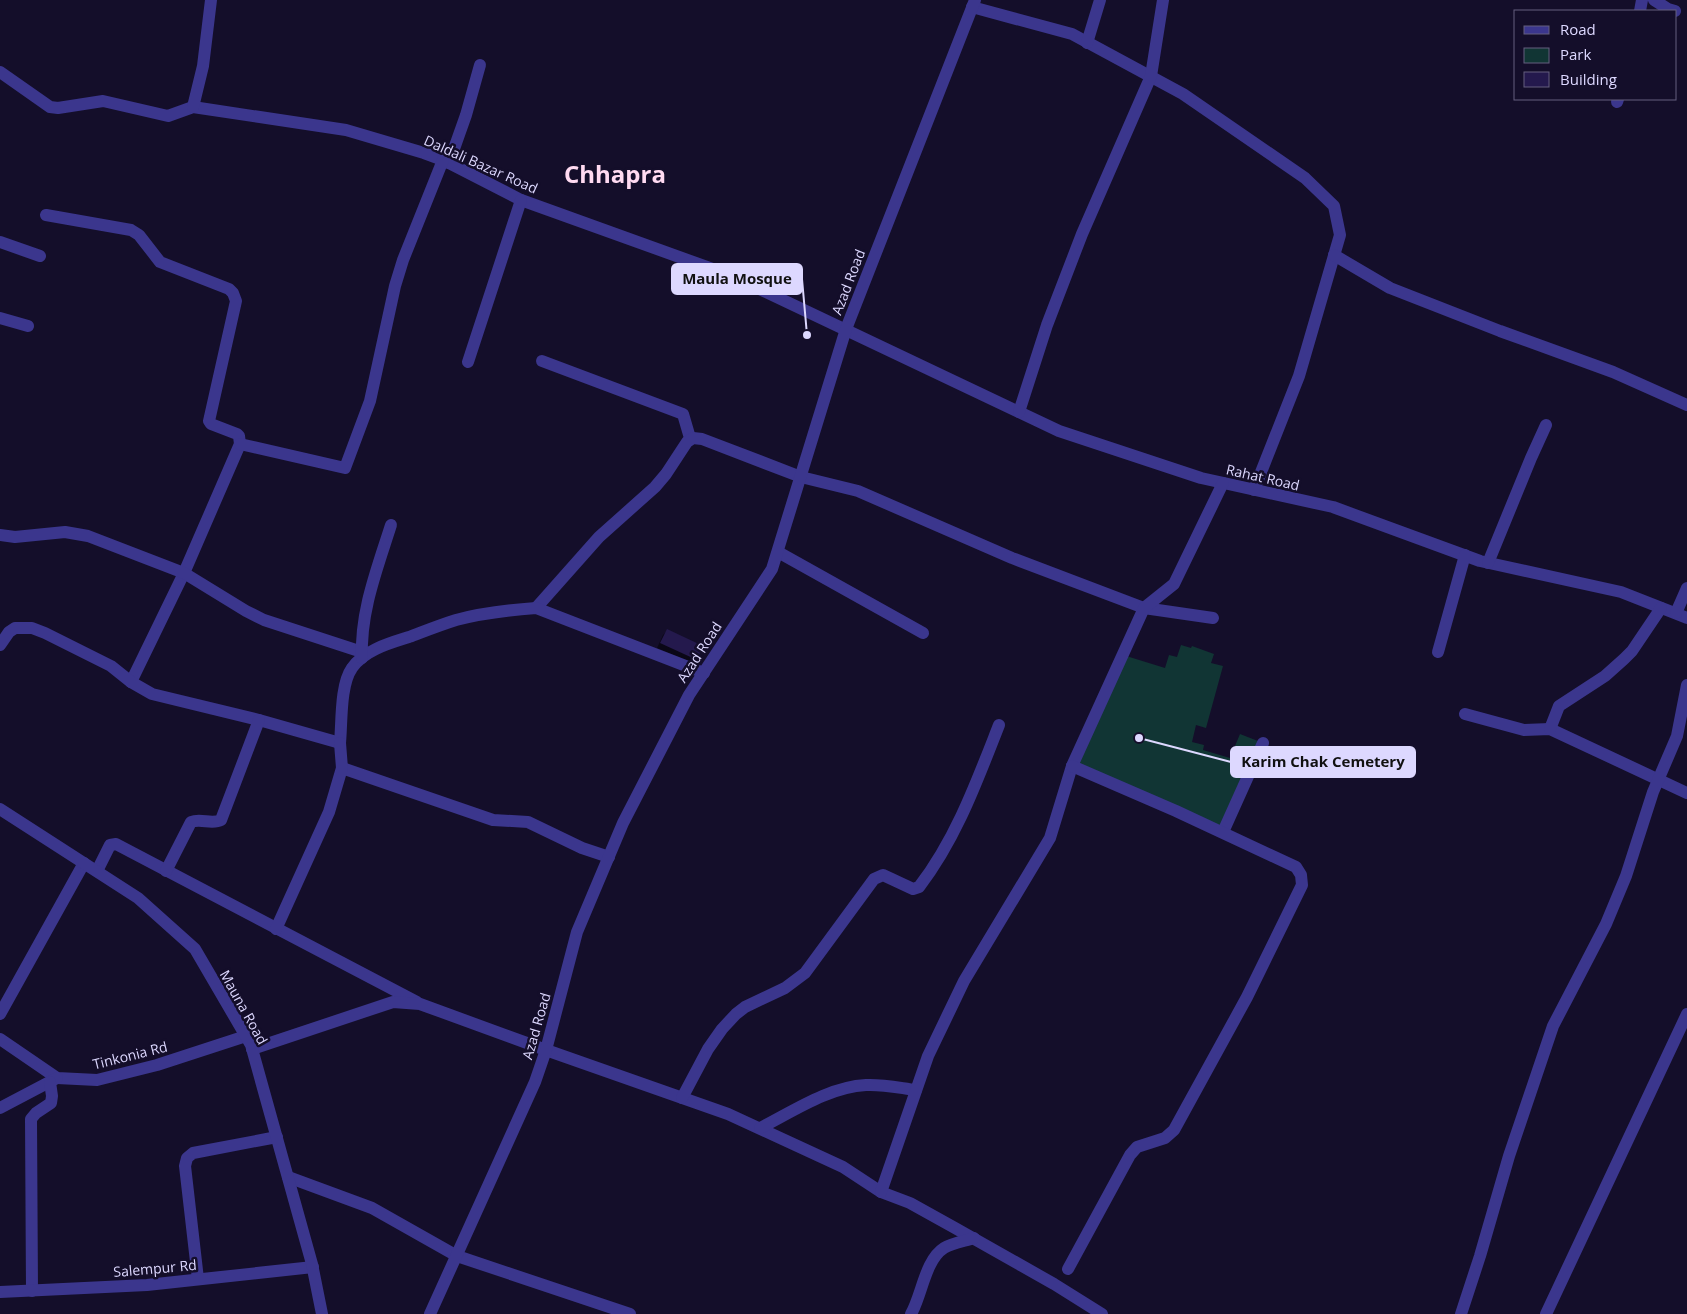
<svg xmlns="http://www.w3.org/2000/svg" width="1687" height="1314" font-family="'Open Sans',sans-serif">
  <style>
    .green { fill: #113534 }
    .shadow { fill: #0007 }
    .building { fill: #24194d }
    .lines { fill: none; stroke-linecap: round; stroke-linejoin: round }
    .minor { stroke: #3b368d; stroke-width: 12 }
    .tertiary { stroke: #3b368d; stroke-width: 12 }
    .labels { text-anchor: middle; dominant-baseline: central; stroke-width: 5; stroke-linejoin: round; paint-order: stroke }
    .street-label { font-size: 14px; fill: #ddd8ff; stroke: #140e2a }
    .town-label { font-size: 24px; font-weight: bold; fill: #ffdaf1; stroke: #140e2a }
    .leader { fill: none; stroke: #ddd8ff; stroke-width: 2 }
    .callout-dot { fill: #ddd8ff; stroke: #140e2a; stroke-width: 2 }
    .callout { fill: #ddd8ff; stroke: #ddd8ff; stroke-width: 2 }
    .callout-label { font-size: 15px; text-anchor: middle; font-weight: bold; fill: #111 }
  </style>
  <rect width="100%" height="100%" fill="#140e2a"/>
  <path class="green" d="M 1181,645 L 1191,648 L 1192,646 L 1214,654 L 1211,663 L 1223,666 L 1206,728 L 1196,725 L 1192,742 L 1204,745 L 1203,750 L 1230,758 L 1240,734 L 1263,743 L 1223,832 L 1072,766 L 1123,655 L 1165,668 L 1169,655 L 1177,657 Z"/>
  <path class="shadow" d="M 667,631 L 696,659 L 692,663 L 657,648 L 663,635 Z"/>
  <path class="building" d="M 667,629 L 703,646 L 697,660 L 660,643 Z"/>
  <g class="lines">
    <g class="minor">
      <path d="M 1654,0 L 1668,9 L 1675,11"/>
      <path d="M 972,7 L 1072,34 L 1183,94 L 1305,178 L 1334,206 L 1340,235 L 1299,376 L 1254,490"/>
      <path d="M 1640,11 L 1642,0"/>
      <path d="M 1087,43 L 1100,0"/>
      <path d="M 0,72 L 50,107 L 58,108 L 103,101 L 168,116 L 193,107 L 346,130 L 424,153 L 443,160 L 521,200 L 732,276 L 1059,431 L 1201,478 L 1333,507 L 1480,561 L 1621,592 L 1687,618"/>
      <path d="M 1617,102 L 1618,99"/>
      <path d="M 193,107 L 203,66 L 211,0"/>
      <path d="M 449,163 L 466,115 L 480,65"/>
      <path d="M 46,215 L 131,230 L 139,235 L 160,262 L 229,289 L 233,293 L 236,301 L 209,421 L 211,424 L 237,434 L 239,436 L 240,444 L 184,573 L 131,682"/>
      <path d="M 0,242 L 40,256"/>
      <path d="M 1334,255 L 1390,288 L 1500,331 L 1613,372 L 1687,405"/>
      <path d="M 0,318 L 28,326"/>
      <path d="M 542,361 L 683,414 L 690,438"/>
      <path d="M 468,362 L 521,200"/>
      <path d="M 1019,412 L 1047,325 L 1082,234 L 1151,76 L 1163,0"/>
      <path d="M 240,444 L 345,468 L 370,401 L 395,286 L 403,260 L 443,160"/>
      <path d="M 0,535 L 15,537 L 65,532 L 88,536 L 184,573 L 246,611 L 264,620 L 362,652"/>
      <path d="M 778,552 L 923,633"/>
      <path d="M 1488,563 L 1531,458 L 1546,425"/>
      <path d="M 536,608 L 599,537 L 655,487 L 666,474 L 687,442 L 693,438 L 702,439 L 801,477 L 858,491 L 1012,558 L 1144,608 L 1213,618"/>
      <path d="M 1676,613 L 1687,588"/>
      <path d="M 0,645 L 9,632 L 15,628 L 32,628 L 45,633 L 111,666 L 131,682 L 152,694 L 259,720 L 340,743 C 342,722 340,685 352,668 C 364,650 390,643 409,637 C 425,631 440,625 456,620 C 482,613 509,610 536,608 L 704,673"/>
      <path d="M 1438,652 L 1465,555"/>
      <path d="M 362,658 C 360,612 377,569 391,525"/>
      <path d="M 1465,714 L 1524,730 L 1550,729 L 1687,793"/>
      <path d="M 1550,729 L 1559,706 L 1605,676 L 1624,659 L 1632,651 L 1661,608"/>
      <path d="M 342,768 L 493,820 L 528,822 L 582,848 L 609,857"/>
      <path d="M 1223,832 L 1263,743"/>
      <path d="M 97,871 L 110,845 L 116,844 L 417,1002"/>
      <path d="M 166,871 L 191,822 C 201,818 212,825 221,820 L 259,720"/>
      <path d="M 276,929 L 329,812 L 342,768 L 340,743"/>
      <path d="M 0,1014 L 84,863"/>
      <path d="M 0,1039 L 57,1078 L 97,1080 L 157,1065 L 246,1036"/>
      <path d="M 252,1049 L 393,1002 L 420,1004 L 546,1050 L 728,1114 L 843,1167 L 881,1192 L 910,1203 L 955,1228 L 1054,1284 L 1102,1314"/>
      <path d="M 682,1098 L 708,1049 L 722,1029 L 736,1014 L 745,1007 L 785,988 L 805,973 L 874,879 L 883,875 L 913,889 L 919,887 C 956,839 977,781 999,725"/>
      <path d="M 0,1108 L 57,1078"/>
      <path d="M 760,1128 C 792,1112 828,1087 866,1085 C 882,1084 900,1088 916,1090"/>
      <path d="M 288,1177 L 372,1208 L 457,1256 L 630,1314"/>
      <path d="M 881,1192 L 928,1056 L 964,981 L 1050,838 L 1072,766 L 1144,608 L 1174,584 L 1223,483"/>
      <path d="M 1068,1269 L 1130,1155 L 1137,1147 L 1165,1138 L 1174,1130 L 1247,997 L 1302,885 L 1301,875 L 1296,867 L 1176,811 L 1072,766"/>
      <path d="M 198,1279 L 185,1166 L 187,1158 L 193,1153 L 277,1137"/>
      <path d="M 32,1291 L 31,1119 L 36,1113 L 51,1103 L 52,1096 L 50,1082"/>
      <path d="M 0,1292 L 147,1285 L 313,1267"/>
      <path d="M 911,1314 C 922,1295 925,1260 944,1248 C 952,1243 965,1241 974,1238"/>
      <path d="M 1461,1314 L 1480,1256 L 1509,1156 L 1553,1026 L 1606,924 L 1626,876 L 1653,792 L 1677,736 L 1687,685"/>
    </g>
    <g class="tertiary">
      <path d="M 0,809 L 138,898 L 195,949 L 251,1045 L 312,1264 L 322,1314"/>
      <path d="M 430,1314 L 535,1082 L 546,1050 L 577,932 L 623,823 L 689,695 L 772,569 L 846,329 L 975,0"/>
      <path d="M 1546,1314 L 1687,1014"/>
    </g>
  </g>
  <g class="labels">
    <g class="street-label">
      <text transform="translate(481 164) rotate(24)">Daldali Bazar Road</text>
      <text transform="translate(848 282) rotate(-69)">Azad Road</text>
      <text transform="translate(1263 477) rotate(13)">Rahat Road</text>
      <text transform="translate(699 652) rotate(-57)">Azad Road</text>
      <text transform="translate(244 1007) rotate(61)">Mauna Road</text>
      <text transform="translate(536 1026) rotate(-74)">Azad Road</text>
      <text transform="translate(130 1055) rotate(-14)">Tinkonia Rd</text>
      <text transform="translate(155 1268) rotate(-5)">Salempur Rd</text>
    </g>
    <g class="town-label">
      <text x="615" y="173">Chhapra</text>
    </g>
  </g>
  <path class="leader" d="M807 335L802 279M1139 738L1231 762"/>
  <g class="callout-dot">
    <circle cx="807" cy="335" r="5"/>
    <circle cx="1139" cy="738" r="5"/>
  </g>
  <g class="callout">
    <rect x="672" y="264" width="130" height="30" rx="5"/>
    <rect x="1231" y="747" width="184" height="30" rx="5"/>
  </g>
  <g class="callout-label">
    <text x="737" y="284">Maula Mosque</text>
    <text x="1323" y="767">Karim Chak Cemetery</text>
  </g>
  <rect x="1514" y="10" width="162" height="90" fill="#140e2a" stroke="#645f7f"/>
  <rect x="1524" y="26" width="25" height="8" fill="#3b368d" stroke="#645f7f"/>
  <text x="1560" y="35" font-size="15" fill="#ddd8ff">Road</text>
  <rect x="1524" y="48" width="25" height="15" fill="#113534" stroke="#645f7f"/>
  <text x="1560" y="60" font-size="15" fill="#ddd8ff">Park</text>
  <rect x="1524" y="72" width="25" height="15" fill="#24194d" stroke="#645f7f"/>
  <text x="1560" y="85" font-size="15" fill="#ddd8ff">Building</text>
</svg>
